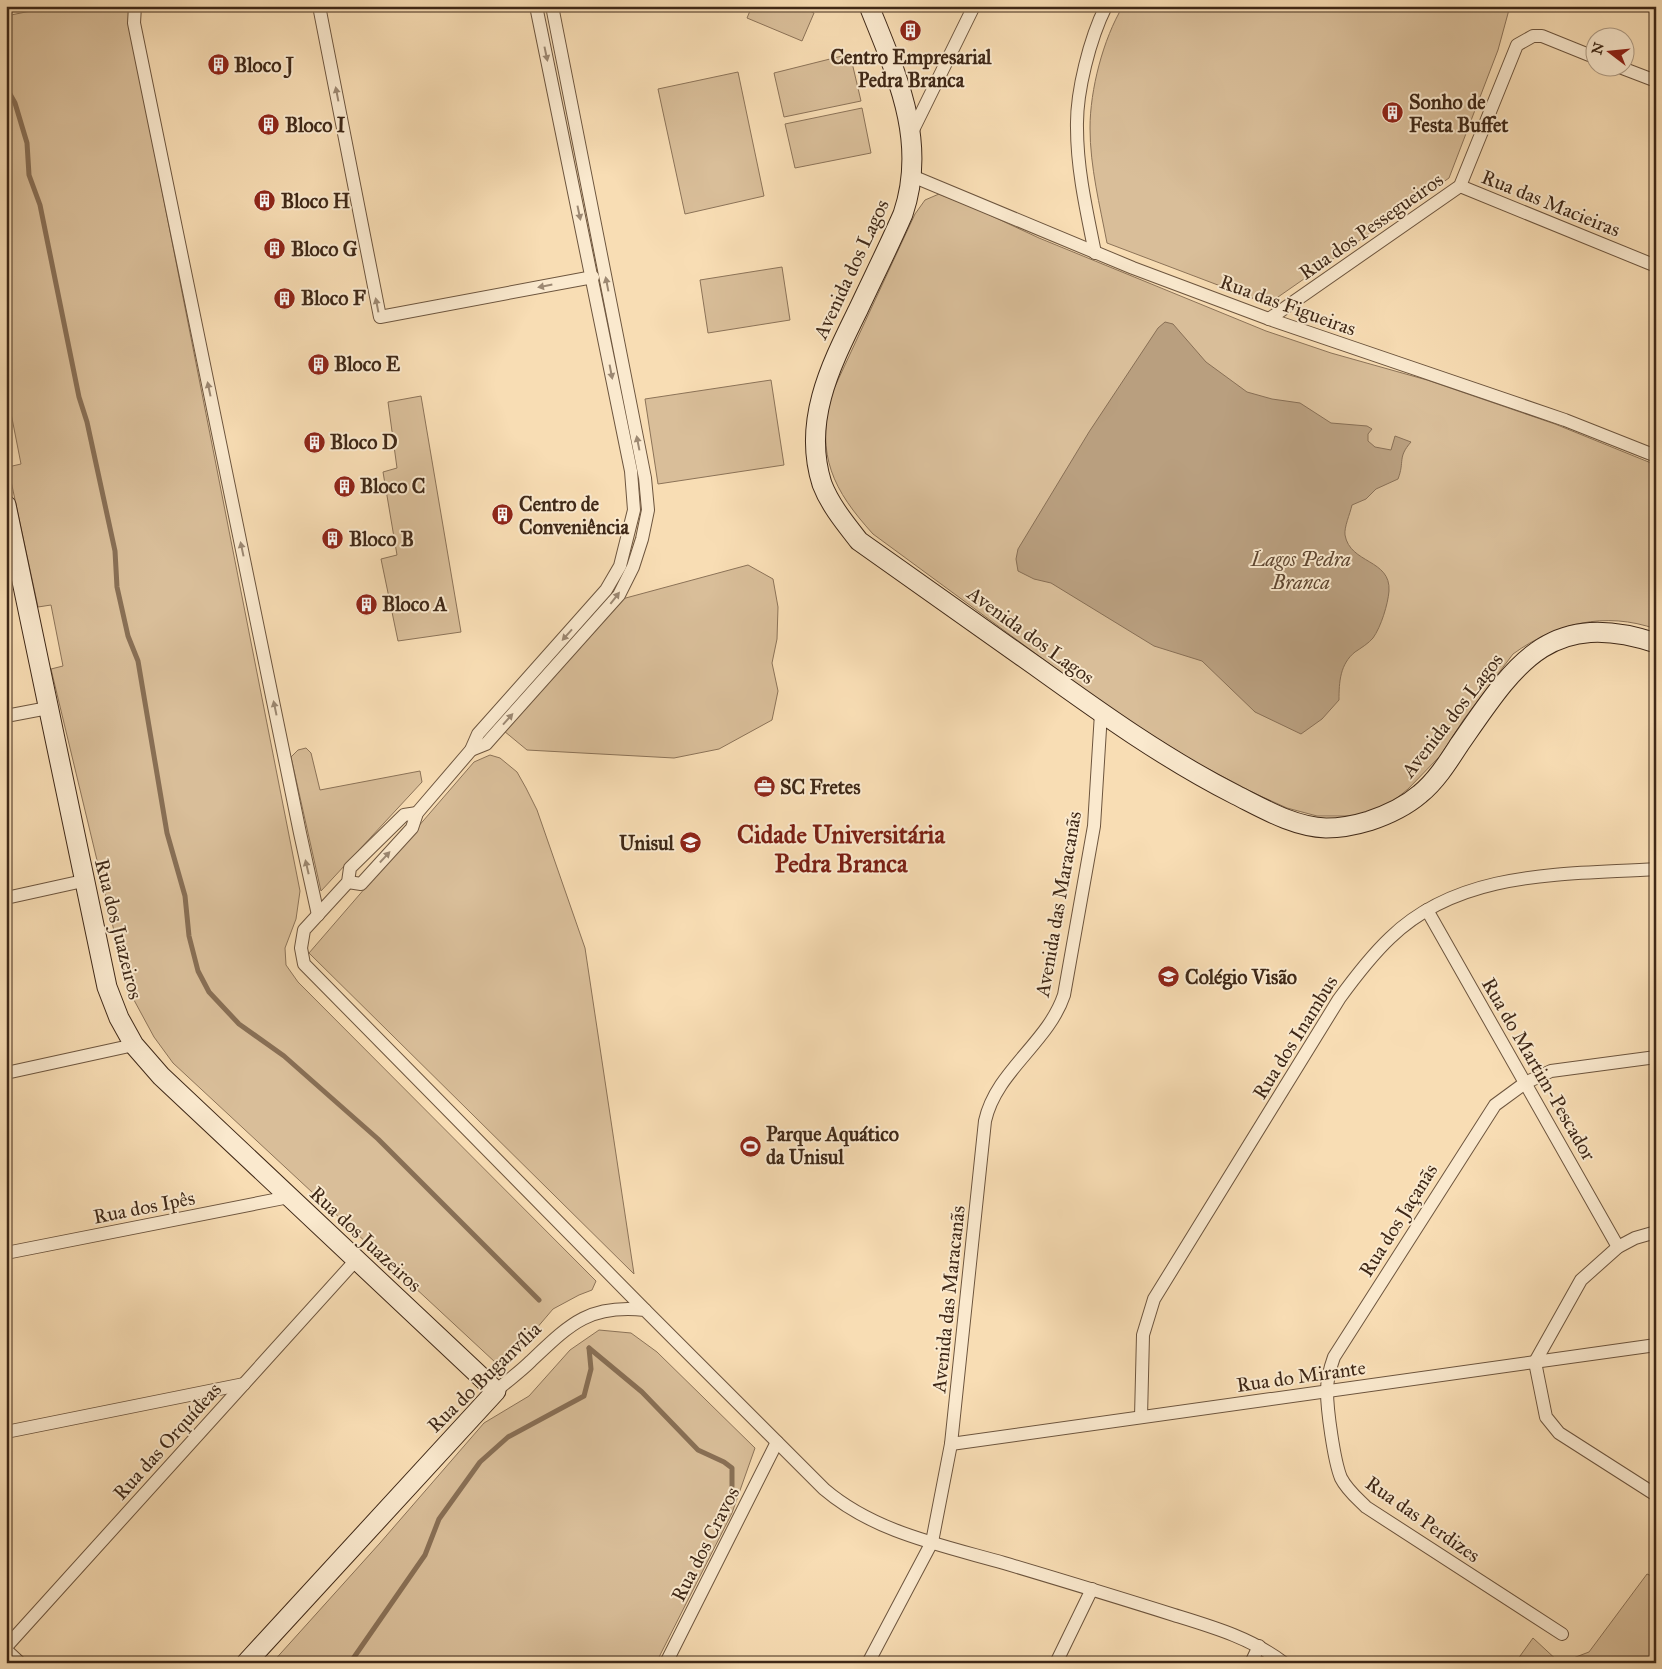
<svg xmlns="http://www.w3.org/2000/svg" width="1662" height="1669" font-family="'IM FELL Great Primer',serif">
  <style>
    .green { fill: #d9be99; stroke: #8c7358 }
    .water { fill: #b99f7f; stroke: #886f55 }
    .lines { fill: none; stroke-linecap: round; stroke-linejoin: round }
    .stream { stroke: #886f55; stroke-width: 5 }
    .street-casing { stroke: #6d553e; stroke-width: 14 }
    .secondary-casing { stroke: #3f2817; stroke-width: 21 }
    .street { stroke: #fae9ce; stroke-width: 12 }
    .secondary { stroke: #fae9ce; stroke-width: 19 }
    .oneway { fill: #9c8872 }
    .labels { text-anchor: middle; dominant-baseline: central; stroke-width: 4; stroke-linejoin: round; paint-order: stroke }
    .poi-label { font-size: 20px; font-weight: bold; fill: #3f2817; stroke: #fae9ce; text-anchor: start }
    .street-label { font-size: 20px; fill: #3f2817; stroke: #fae9ce }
    .park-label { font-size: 20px; font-style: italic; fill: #5e4631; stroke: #fae9ce }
    .district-label { font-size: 25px; font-weight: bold; fill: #7a1f14; stroke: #fae9ce }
  </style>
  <rect width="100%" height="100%" fill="#f8ddb4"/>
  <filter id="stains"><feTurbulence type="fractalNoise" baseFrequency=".004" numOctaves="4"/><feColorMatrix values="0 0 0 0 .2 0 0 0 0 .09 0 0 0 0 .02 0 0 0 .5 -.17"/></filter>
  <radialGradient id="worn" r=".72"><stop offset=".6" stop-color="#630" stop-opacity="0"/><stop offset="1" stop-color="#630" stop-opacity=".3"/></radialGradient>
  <g class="green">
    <path d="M 55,6 L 130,6 L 129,23 L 300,891 L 296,919 L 285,948 L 286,965 L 298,982 L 596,1281 L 592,1290 L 579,1295 L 553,1309 L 507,1363 L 496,1363 L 173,1063 L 154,1037 L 128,989 L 51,669 L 63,666 L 51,605 L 38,607 L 8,467 L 21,464 L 9,403 L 6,403 L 6,16 Z"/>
    <path d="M 752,6 L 800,6 L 814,13 L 802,41 L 747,18 Z"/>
    <path d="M 1123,6 L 1510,6 L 1498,50 L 1449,178 L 1268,304 L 1107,243 C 1100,206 1090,167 1090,128 C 1090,90 1103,39 1123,6 Z"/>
    <path d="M 850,54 L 861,101 L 784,117 L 774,73 Z"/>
    <path d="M 738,72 L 764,196 L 685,214 L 658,89 Z"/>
    <path d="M 862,108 L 871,153 L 795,168 L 785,124 Z"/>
    <path d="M 939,194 L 981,211 L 1039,238 L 1266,331 L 1331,353 L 1427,380 L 1555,424 L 1656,465 L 1656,629 C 1605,611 1556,623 1513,654 L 1464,719 L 1440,756 L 1408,789 L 1392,802 L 1371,812 L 1352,816 L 1317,816 L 1287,808 L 1256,794 L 1195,762 L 1115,712 L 873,534 C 833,490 816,456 831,395 L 915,214 L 925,200 Z"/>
    <path d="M 782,267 L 790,320 L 708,333 L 700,280 Z"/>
    <path d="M 771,380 L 784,465 L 658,484 L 645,399 Z"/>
    <path d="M 421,396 L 461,632 L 398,641 L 381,559 L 397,555 L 383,472 L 397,468 L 388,402 Z"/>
    <path d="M 748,565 L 773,579 L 778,607 L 777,639 L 772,663 L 778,691 L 772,720 L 719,749 L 674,758 L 527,750 L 504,731 L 622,599 Z"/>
    <path d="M 306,748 L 311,753 L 320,790 L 420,771 L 422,782 L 321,891 L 291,757 L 298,750 Z"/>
    <path d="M 490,755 L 500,758 L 517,772 L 526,788 L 537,810 L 585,948 L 634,1274 L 309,953 L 474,762 Z"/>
    <path d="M 599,1330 L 631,1333 L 657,1352 L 755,1448 L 732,1513 L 656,1663 L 272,1663 L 380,1543 L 484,1423 L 529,1396 L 570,1350 Z"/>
    <path d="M 1647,1574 L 1656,1578 L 1656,1663 L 1515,1663 L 1533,1638 L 1560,1663 L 1589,1652 Z"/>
  </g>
  <path class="water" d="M 1165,322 L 1173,324 L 1206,362 L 1247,392 L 1272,399 L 1300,403 L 1331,423 L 1367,426 L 1372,429 L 1368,434 L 1368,441 L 1375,447 L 1391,450 L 1395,436 L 1411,442 C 1397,458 1405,461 1398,479 L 1376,489 L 1366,499 L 1352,505 C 1350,514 1344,527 1345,535 C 1350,564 1391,559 1389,591 C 1388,604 1381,627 1373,638 C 1369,643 1361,648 1355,652 C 1340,664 1339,682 1339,700 L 1322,719 L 1301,734 L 1255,712 L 1202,661 L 1154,646 L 1051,583 L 1034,579 L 1018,571 L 1016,559 L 1018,549 L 1089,432 L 1158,328 Z"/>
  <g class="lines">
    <g class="stream">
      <path d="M 6,34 L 9,57 L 6,69"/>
      <path d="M 6,87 L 15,103 L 27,143 L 29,175 L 40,205 L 79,397 L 87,422 L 115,551 L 117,587 L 128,636 L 138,661 L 167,833 L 185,896 L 189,936 L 198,971 L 209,992 L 239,1024 L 284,1056 L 378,1139 L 539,1300"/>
      <path d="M 589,1348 L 642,1392 L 698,1450 L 724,1462 L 732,1468 L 732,1486"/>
      <path d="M 350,1663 L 425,1555 L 439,1519 L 480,1462 L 508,1437 L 584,1396 L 591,1369 L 589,1348"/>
    </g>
    <defs>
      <g id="street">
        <path d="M 135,6 L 134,23 L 300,833 L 318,915"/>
        <path d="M 319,6 L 380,317 L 593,277"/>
        <path d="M 1622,68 L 1656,81"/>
        <path d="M 912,132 L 974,6"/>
        <path d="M 912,176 L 1133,268 L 1269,319 L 1565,420 L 1656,456"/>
        <path d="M 1460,186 L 1656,266"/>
        <path d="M 1095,253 C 1087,213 1077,170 1077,128 C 1076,92 1090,38 1106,6"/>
        <path d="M 1269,319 L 1460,186 L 1517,45 L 1533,36 L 1542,36 L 1594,57"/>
        <path d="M 6,716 L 48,708"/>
        <path d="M 471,750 L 486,744 L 619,595 L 633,567 L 642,539 L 648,510 L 645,478 L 552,6"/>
        <path d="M 417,813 L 404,815 L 350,868 L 348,882 L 304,930 L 301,948 L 304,964 L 645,1310"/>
        <path d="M 348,882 L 361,884 L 412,828 L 417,813 L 471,750 L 478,734 L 606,590 L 620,566 L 634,510 L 631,471 L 536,6"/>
        <path d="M 6,898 L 83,881"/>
        <path d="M 1427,910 L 1618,1247"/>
        <path d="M 6,1073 L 134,1045"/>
        <path d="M 1656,1232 L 1635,1238 L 1618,1247 L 1581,1280 L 1535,1362 L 1546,1417 L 1559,1433 L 1656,1495"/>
        <path d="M 6,1253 L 289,1197"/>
        <path d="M 496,1391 C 507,1381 520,1372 531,1361 C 570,1324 589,1304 645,1310 L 824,1489 C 874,1532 941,1545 1004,1563 C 1061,1580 1117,1597 1174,1615 C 1213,1627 1251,1638 1284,1663"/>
        <path d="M 1141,1417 L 1143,1335 L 1154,1299 L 1339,999 C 1355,977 1371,956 1390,938 C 1461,869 1565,875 1656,869"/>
        <path d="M 6,1432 L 244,1384"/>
        <path d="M 951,1444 L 1656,1345"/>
        <path d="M 1562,1634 L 1366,1507 C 1357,1498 1347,1490 1341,1478 C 1334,1461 1327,1410 1327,1391 C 1327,1379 1330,1368 1334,1357 L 1495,1105 L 1525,1083 L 1551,1071 L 1656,1057"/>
        <path d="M 6,1647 L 356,1260"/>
        <path d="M 6,1650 L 20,1663"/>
        <path d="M 666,1663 L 777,1442"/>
        <path d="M 868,1663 L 932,1542 L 951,1444 L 985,1121 C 996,1071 1048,1043 1064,995 L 1094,826 L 1101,713"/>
        <path d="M 1056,1663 L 1092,1589"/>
        <path d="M 1251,1663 L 1259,1646"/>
      </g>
      <g id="secondary">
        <path d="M 869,6 C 896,74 928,140 903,214 C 889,246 873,278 858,310 C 831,365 802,421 822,484 C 830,505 845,523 859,541 C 919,583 978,625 1037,667 C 1101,713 1165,759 1236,795 C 1264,809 1294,827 1326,828 C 1340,828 1356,825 1369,821 C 1387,815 1406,806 1420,794 C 1436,781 1448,762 1459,745 C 1514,666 1548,607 1656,643"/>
        <path d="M 6,505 L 107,987 L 119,1018 L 134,1045 L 161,1076 L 496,1391 L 246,1663"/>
      </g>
    </defs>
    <use href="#street" class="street-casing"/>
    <use href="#secondary" class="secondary-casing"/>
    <use href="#street" class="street"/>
    <use href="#secondary" class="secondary"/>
  </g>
  <defs><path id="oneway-solid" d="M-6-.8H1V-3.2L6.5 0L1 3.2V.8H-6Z" transform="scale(1.25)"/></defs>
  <g class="oneway">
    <use href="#oneway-solid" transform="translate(546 54) rotate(78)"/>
    <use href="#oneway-solid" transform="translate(337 94) rotate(-101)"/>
    <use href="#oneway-solid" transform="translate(579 213) rotate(78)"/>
    <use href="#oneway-solid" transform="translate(607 284) rotate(-101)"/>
    <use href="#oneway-solid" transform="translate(545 286) rotate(169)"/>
    <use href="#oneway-solid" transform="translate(377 305) rotate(-101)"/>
    <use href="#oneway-solid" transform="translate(611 372) rotate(79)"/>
    <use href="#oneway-solid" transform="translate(209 389) rotate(-102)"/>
    <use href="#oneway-solid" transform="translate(638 443) rotate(-101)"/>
    <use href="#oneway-solid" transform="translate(242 549) rotate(-102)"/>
    <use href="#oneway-solid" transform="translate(615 598) rotate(-52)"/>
    <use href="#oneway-solid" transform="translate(567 635) rotate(132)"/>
    <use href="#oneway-solid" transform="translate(275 708) rotate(-102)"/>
    <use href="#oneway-solid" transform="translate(508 719) rotate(-48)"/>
    <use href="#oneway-solid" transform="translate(385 857) rotate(-47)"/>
    <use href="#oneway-solid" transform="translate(307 867) rotate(-103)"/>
  </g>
  <defs>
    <symbol id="building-disc" viewBox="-11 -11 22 22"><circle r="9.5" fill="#8f2418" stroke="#fae9ce"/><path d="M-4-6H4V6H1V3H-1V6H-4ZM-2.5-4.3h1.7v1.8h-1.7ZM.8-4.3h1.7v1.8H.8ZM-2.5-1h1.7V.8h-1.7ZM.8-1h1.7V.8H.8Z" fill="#fff"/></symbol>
    <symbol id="office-disc" viewBox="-11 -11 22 22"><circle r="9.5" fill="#8f2418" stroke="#fae9ce"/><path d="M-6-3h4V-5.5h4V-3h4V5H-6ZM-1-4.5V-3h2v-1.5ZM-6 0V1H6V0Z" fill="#fff"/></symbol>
    <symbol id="university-disc" viewBox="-11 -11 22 22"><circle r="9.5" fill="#8f2418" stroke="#fae9ce"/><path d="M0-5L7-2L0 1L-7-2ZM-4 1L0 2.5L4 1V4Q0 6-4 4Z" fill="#fff"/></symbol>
    <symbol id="school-disc" viewBox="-11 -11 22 22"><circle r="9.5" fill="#8f2418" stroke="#fae9ce"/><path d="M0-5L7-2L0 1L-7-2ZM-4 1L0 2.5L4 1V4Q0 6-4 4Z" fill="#fff"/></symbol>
    <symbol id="stadium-disc" viewBox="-11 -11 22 22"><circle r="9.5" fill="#8f2418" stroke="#fae9ce"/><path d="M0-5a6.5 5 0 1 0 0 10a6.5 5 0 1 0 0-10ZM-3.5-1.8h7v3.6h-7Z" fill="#fff"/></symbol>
  </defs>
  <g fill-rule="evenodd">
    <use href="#building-disc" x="898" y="18" width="25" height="25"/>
    <use href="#building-disc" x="206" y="52" width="25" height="25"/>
    <use href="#building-disc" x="1380" y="100" width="25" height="25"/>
    <use href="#building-disc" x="256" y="112" width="25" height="25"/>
    <use href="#building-disc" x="252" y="188" width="25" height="25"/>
    <use href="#building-disc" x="262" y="236" width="25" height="25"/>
    <use href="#building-disc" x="272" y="286" width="25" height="25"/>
    <use href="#building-disc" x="306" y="352" width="25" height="25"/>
    <use href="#building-disc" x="302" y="430" width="25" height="25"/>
    <use href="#building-disc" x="332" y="474" width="25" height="25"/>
    <use href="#building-disc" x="490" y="502" width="25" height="25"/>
    <use href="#building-disc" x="320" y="526" width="25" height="25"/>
    <use href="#building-disc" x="354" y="592" width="25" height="25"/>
    <use href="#office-disc" x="752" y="774" width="25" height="25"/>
    <use href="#university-disc" x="678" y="830" width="25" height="25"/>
    <use href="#school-disc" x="1156" y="964" width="25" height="25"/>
    <use href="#stadium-disc" x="738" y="1134" width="25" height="25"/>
  </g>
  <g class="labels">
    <g class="poi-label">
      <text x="911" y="57" text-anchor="middle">Centro Empresarial<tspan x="911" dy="23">Pedra Branca</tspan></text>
      <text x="234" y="65">Bloco J</text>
      <text x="1409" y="102">Sonho de<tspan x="1409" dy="23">Festa Buffet</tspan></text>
      <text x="285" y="125">Bloco I</text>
      <text x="281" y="201">Bloco H</text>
      <text x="291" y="249">Bloco G</text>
      <text x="301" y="298">Bloco F</text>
      <text x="334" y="364">Bloco E</text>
      <text x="330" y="442">Bloco D</text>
      <text x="360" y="486">Bloco C</text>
      <text x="519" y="504">Centro de<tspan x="519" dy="23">Conveniência</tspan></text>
      <text x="349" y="539">Bloco B</text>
      <text x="382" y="604">Bloco A</text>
      <text x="780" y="787">SC Fretes</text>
      <text x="674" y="843" text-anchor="end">Unisul</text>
      <text x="1185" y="977">Colégio Visão</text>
      <text x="766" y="1134">Parque Aquático<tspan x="766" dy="23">da Unisul</tspan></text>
    </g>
    <g class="street-label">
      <text transform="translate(1551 203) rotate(22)">Rua das Macieiras</text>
      <text transform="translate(1371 226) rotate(-35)">Rua dos Pessegueiros</text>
      <text transform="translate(851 269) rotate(-65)">Avenida dos Lagos</text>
      <text transform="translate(1288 305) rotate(20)">Rua das Figueiras</text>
      <text transform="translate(1031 635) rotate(36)">Avenida dos Lagos</text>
      <text transform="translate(1452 715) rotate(-52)">Avenida dos Lagos</text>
      <text transform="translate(1058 904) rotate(-80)">Avenida das Maracanãs</text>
      <text transform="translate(119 929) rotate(76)">Rua dos Juazeiros</text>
      <text transform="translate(1295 1037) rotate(-58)">Rua dos Inambus</text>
      <text transform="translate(1539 1069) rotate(60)">Rua do Martim-Pescador</text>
      <text transform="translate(144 1207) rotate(-11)">Rua dos Ipês</text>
      <text transform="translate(1398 1220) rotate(-58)">Rua dos Jaçanãs</text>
      <text transform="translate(366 1239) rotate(43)">Rua dos Juazeiros</text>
      <text transform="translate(948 1299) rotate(-84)">Avenida das Maracanãs</text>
      <text transform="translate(1301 1376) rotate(-8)">Rua do Mirante</text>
      <text transform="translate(484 1377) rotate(-44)">Rua do Buganvília</text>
      <text transform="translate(167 1441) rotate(-48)">Rua das Orquídeas</text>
      <text transform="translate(1423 1519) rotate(35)">Rua das Perdizes</text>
      <text transform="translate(705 1544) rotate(-63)">Rua dos Cravos</text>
    </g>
    <g class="park-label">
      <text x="1301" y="559">Lagos Pedra<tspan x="1301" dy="23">Branca</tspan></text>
    </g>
    <g class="district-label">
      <text x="841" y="834">Cidade Universitária<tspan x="841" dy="29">Pedra Branca</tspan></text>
    </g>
  </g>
  <rect width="1662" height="1669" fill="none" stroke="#f8ddb4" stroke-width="25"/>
  <rect x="8" y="8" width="1647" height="1654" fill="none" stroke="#3f2817" stroke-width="2.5"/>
  <rect x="12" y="12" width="1637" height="1644" fill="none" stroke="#3f2817"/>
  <g transform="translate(1610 52) rotate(286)"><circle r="24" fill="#fae9ce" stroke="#af9c85"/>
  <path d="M0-4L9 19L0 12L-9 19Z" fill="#8f2418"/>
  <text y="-8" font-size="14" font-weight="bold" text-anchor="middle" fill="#3f2817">N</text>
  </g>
  <rect width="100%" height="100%" filter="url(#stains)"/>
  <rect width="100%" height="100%" fill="url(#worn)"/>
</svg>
